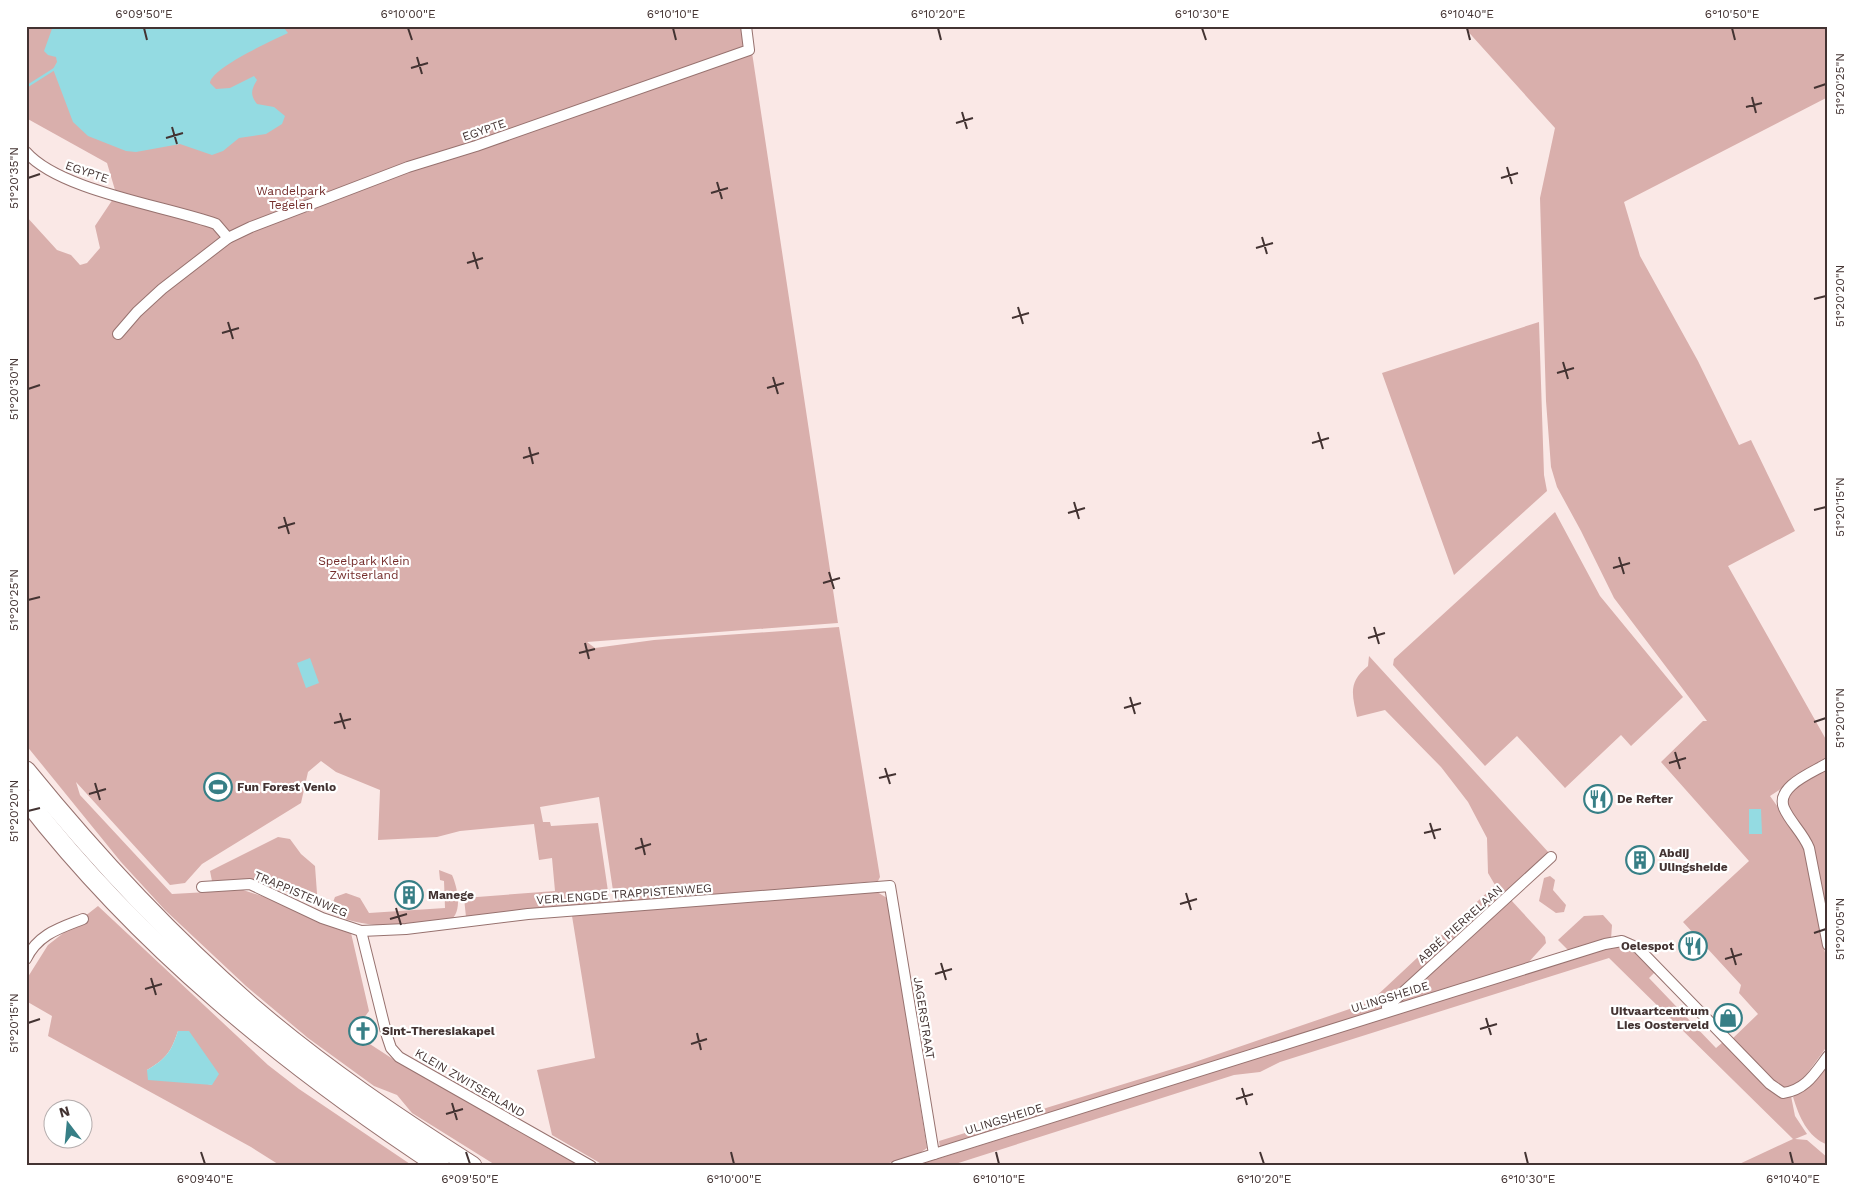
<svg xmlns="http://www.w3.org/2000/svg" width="1854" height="1192" font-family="'Work Sans',sans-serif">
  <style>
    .green { fill: #d9afac; fill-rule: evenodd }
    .water { fill: #94dbe2 }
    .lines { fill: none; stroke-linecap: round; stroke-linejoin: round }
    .stream { stroke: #94dbe2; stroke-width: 2.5 }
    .street-casing { stroke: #97726f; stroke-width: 12 }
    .highway-casing { stroke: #97726f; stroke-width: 21 }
    .street { stroke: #fff; stroke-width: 10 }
    .highway { stroke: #fff; stroke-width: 19 }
    .ticks { fill: none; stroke: #433332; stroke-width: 2 }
    .labels { text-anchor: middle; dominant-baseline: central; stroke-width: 4.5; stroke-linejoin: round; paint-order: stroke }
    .street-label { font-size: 12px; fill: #433332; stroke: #fff }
    .park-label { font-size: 12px; fill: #742d2b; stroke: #fff }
    .poi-label { font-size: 12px; font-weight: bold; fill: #433332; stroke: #fff; text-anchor: start }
    .neatline { fill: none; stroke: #433332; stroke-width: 2 }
    .ticks-label { font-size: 12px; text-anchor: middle; fill: #433332 }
  </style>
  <rect width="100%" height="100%" fill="#fae8e6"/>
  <g class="green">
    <path d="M 26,26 L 748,26 L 838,623 L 587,642 L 595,648 L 654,640 L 839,627 L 880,877 L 878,881 L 615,904 L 599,797 L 540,807 L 543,822 L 550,822 L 551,826 L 598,823 L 610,905 L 466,917 L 464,898 L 555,891 L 552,858 L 539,860 L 534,824 L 460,831 L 437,837 L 378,840 L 380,790 L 336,772 L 321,761 L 308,772 L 301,803 L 202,864 L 185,883 L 170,885 L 76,782 L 80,795 L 172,894 L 243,890 L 271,899 L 320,923 L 351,933 L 369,1011 L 353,1033 L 399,1063 L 582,1166 L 497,1166 L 412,1113 L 397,1095 L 374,1086 L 308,1038 L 246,986 L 165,910 L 121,862 L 26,745 L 26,216 L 57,250 L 71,255 L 80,265 L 87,263 L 100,248 L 95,226 L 113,199 L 118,200 L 107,163 L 26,118 Z"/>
    <path d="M 1463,26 L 1828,26 L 1828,97 L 1624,202 L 1640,256 L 1698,361 L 1739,445 L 1751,440 L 1795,531 L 1728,566 L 1828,743 L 1828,758 L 1770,796 L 1803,842 L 1828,968 L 1828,1045 L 1806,1075 L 1796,1084 L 1783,1088 L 1775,1084 L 1731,1040 L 1758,1014 L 1739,993 L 1741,985 L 1683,922 L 1749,861 L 1661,762 L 1703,721 L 1707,721 L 1614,598 L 1581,531 L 1557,487 L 1551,467 L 1546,401 L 1540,198 L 1555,128 Z"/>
    <path d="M 1539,322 L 1544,475 L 1547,491 L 1454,575 L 1382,373 Z"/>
    <path d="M 1555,512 L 1600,596 L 1683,697 L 1631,746 L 1621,735 L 1565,788 L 1517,736 L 1485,766 L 1393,665 L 1394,659 Z"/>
    <path d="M 1369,656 L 1550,854 L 1376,1012 L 940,1148 L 939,1141 L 1192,1063 L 1370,1002 L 1495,885 L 1488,873 L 1487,838 L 1468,802 L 1441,767 L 1385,710 L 1357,717 C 1352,694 1348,682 1368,666 Z"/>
    <path d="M 1828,768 L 1828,923 L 1808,836 L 1787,804 L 1787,796 L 1793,789 Z"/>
    <path d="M 278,837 L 290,839 L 301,854 L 315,866 L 318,907 L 288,892 L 246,879 L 212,881 L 210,871 Z"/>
    <path d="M 439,870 L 452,875 C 457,886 464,913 449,921 C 444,923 435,922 430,923 C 397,927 363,928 332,914 L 331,907 L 335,897 L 346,893 L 360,898 L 369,913 L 445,908 L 444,881 L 440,880 Z"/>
    <path d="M 1550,876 L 1555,880 L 1553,890 L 1566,905 L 1564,912 L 1556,913 L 1539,901 L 1544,878 Z"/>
    <path d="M 877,892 L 887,898 L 927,1148 L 920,1153 L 880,1166 L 605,1166 L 552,1135 L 537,1070 L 595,1058 L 572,916 Z"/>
    <path d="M 1511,900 L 1545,937 L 1546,943 L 1527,964 L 1403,1003 L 1401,998 Z"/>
    <path d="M 98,906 L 268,1065 L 299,1089 L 413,1166 L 281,1166 L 251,1147 L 48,1036 L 52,1016 L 26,1001 L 26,980 L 48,945 ZM 178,1031 L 212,1085 L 147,1070 C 166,1059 171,1052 178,1031 Z"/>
    <path d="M 1603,915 L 1612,925 L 1611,939 L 1569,951 L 1558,940 L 1584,916 Z"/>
    <path d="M 1621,946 L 1636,951 L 1656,971 L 1649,978 L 1716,1048 L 1723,1042 L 1767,1088 L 1779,1096 L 1791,1096 L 1795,1116 L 1807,1134 L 1795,1139 L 1807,1140 L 1828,1158 L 1828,1166 L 1735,1166 L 1793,1139 L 1609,958 L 1280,1062 L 1260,1072 L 1234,1075 L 949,1166 L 915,1166 L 1606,948 Z"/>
    <path d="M 1828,1063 L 1828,1145 C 1807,1137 1799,1116 1793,1097 L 1813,1082 Z"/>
  </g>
  <g class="water">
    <path d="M 53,26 L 284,28 L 288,33 C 273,40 211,68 210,83 L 216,89 L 230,88 L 254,76 L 257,80 C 251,90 250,95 257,104 L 274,107 L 285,116 L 282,124 L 266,134 L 239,138 L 223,151 L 212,155 L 180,144 L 136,152 L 126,151 L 88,136 L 73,122 L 53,69 L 57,62 L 56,57 L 48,55 L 44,51 Z"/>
    <path d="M 310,658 L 319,683 L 306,688 L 297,663 Z"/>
    <path d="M 1749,809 L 1761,809 L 1762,834 L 1749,834 Z"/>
    <path d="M 178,1031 L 189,1031 L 219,1074 L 212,1085 L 148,1080 L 147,1070 C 166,1059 171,1052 178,1031 Z"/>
  </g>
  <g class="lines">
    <path class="stream" d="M 26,87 L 56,68"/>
    <defs>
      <g id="street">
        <path d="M 26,152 C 60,191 166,206 216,224 L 228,238"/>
        <path d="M 118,334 L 137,312 L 162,289 L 228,238 L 251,227 L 408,167 L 476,146 L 749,50 L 746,26"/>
        <path d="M 1828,763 C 1814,772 1775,786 1784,808 C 1790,822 1803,833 1809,848 L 1828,945"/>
        <path d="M 202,887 L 250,884 L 322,918 L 361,931 L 406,929 L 528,914 L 890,886 L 934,1154"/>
        <path d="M 361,931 L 387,1036 L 391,1048 L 399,1057 L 591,1166"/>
        <path d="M 26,959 C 38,934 60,928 83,919"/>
        <path d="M 1388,1011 L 1387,1007 L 1551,857"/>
        <path d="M 896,1166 L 1605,944 L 1622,941 L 1638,948 L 1770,1084 L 1783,1093 C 1806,1090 1815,1073 1828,1056"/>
      </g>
      <g id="highway">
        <path d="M 26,771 C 96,857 172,939 256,1011 C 324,1069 397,1118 472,1166"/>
        <path d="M 26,799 C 140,946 285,1064 440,1166"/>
      </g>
    </defs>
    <use href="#street" class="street-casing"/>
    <use href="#highway" class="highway-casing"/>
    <use href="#street" class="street"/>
    <use href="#highway" class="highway"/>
  </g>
  <path class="ticks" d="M 144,28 L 147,40M 408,28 L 412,40M 673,28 L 676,40M 938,28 L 941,40M 1202,28 L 1206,40M 1467,28 L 1470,40M 1732,28 L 1735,40M 417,57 L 422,74M 411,68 L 428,63M 1814,88 L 1826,84M 1752,97 L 1756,113M 1746,107 L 1762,103M 962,112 L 967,129M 956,123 L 973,118M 172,127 L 177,144M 166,138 L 183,133M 1507,167 L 1512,184M 28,178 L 40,174M 1501,178 L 1518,173M 717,182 L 722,199M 711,193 L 728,188M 1262,237 L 1267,254M 1256,248 L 1273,243M 473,252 L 478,269M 467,263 L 483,258M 1814,299 L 1826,296M 1018,307 L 1023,324M 1012,318 L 1029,313M 228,322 L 233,339M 222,333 L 239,328M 1563,362 L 1568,379M 1557,373 L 1574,368M 773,377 L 778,394M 767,388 L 784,383M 28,389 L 40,385M 1318,432 L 1323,449M 1312,443 L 1329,438M 529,447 L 533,464M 523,458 L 539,453M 1074,502 L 1079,519M 1814,510 L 1826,507M 1068,513 L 1085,508M 284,517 L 289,534M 278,528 L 295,523M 1619,557 L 1624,574M 1613,568 L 1630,563M 829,572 L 834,589M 823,583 L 840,578M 28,600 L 40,597M 1374,627 L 1379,644M 1368,638 L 1385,633M 585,643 L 589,659M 579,653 L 595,649M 1130,697 L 1135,714M 1124,708 L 1141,703M 340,713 L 345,729M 1814,722 L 1826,718M 334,723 L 351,719M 1675,752 L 1680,769M 1669,763 L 1686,758M 885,768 L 890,784M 879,778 L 896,774M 95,783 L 100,800M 89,794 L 106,789M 28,811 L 40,808M 1430,823 L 1435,839M 1424,833 L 1441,829M 641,838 L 645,855M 635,849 L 651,844M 1186,893 L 1191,910M 1180,904 L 1197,899M 396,908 L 401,925M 390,919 L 407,914M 1814,933 L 1826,929M 1731,948 L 1736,965M 1725,959 L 1742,954M 941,963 L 946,980M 935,974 L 952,969M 151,978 L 156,995M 145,989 L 162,984M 1486,1018 L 1491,1035M 28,1023 L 40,1019M 1480,1029 L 1497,1024M 697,1033 L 701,1050M 691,1044 L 707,1039M 1242,1088 L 1247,1105M 1236,1099 L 1253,1094M 452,1103 L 457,1120M 446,1114 L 463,1109M 201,1152 L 205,1164M 466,1152 L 470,1164M 731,1152 L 734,1164M 996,1152 L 999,1164M 1260,1152 L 1264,1164M 1525,1152 L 1528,1164M 1790,1152 L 1793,1164"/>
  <defs>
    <symbol id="stadium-ring" viewBox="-11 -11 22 22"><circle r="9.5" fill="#fff" stroke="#377f86" stroke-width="1.5"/><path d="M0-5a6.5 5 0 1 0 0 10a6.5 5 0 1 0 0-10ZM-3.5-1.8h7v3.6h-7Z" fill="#377f86"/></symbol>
    <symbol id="restaurant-ring" viewBox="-11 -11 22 22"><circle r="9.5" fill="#fff" stroke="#377f86" stroke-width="1.5"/><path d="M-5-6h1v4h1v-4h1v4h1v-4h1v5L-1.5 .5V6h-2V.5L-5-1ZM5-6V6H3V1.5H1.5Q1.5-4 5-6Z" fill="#377f86"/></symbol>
    <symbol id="building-ring" viewBox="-11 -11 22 22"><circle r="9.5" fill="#fff" stroke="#377f86" stroke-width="1.5"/><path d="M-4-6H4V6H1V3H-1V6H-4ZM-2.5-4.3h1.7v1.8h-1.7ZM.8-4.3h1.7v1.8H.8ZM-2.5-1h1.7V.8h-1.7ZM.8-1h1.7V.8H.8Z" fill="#377f86"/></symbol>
    <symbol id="shop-ring" viewBox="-11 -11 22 22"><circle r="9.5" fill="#fff" stroke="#377f86" stroke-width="1.5"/><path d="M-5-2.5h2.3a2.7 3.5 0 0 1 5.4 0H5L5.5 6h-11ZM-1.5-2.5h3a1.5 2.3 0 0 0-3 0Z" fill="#377f86"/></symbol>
    <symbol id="church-ring" viewBox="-11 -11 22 22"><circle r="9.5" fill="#fff" stroke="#377f86" stroke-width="1.5"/><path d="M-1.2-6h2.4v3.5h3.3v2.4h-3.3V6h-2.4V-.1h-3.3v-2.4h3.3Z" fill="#377f86"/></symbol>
  </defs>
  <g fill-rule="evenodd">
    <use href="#stadium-ring" x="202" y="771" width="32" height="32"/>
    <use href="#restaurant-ring" x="1582" y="783" width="32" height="32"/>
    <use href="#building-ring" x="1624" y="844" width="32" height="32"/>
    <use href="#building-ring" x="393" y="879" width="32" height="32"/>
    <use href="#restaurant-ring" x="1677" y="930" width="32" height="32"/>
    <use href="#shop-ring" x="1712" y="1002" width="32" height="32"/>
    <use href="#church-ring" x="347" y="1015" width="32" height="32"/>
  </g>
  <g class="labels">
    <g class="street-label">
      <text transform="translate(484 130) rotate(-19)">EGYPTE</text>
      <text transform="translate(87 172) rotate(19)">EGYPTE</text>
      <text transform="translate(301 894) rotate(23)">TRAPPISTENWEG</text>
      <text transform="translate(624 894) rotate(-4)">VERLENGDE TRAPPISTENWEG</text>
      <text transform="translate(1460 924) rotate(-42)">ABBÉ PIERRELAAN</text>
      <text transform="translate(1390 997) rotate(-17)">ULINGSHEIDE</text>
      <text transform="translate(924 1018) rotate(81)">JAGERSTRAAT</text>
      <text transform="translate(470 1083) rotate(30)">KLEIN ZWITSERLAND</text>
      <text transform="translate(1004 1119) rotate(-17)">ULINGSHEIDE</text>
    </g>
    <g class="park-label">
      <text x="291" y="191">Wandelpark<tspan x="291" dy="14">Tegelen</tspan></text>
      <text x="364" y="561">Speelpark Klein<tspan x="364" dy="14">Zwitserland</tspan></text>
    </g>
    <g class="poi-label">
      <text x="237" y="787">Fun Forest Venlo</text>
      <text x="1617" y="799">De Refter</text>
      <text x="1659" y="853">Abdij<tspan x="1659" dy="14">Ulingsheide</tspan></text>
      <text x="428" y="895">Manege</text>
      <text x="1674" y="946" text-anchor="end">Oelespot</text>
      <text x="1709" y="1011" text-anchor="end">Uitvaartcentrum<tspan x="1709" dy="14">Lies Oosterveld</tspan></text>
      <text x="382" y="1031">Sint-Theresiakapel</text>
    </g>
  </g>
  <rect width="1854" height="1192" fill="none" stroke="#ffffff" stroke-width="55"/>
  <g transform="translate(68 1124) rotate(344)"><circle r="24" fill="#ffffff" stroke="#b4adad"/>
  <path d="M0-4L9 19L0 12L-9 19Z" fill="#377f86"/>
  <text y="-8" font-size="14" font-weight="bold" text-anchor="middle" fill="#433332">N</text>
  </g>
  <rect x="28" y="28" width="1798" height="1136" class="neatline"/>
  <g class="ticks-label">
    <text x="144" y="18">6°09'50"E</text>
    <text x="408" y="18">6°10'00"E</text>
    <text x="673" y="18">6°10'10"E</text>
    <text x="938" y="18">6°10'20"E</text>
    <text x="1202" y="18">6°10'30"E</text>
    <text x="1467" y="18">6°10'40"E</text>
    <text x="1732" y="18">6°10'50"E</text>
    <text transform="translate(1840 84) rotate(-90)" y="4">51°20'25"N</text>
    <text transform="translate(14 178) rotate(-90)" y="4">51°20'35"N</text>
    <text transform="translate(1840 296) rotate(-90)" y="4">51°20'20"N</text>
    <text transform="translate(14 389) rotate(-90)" y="4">51°20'30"N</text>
    <text transform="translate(1840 507) rotate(-90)" y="4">51°20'15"N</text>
    <text transform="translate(14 600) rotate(-90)" y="4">51°20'25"N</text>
    <text transform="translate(1840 718) rotate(-90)" y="4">51°20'10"N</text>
    <text transform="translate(14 811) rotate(-90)" y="4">51°20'20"N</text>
    <text transform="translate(1840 929) rotate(-90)" y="4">51°20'05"N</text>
    <text transform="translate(14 1023) rotate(-90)" y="4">51°20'15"N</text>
    <text x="205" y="1183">6°09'40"E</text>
    <text x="470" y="1183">6°09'50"E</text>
    <text x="734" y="1183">6°10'00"E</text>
    <text x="999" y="1183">6°10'10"E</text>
    <text x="1264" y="1183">6°10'20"E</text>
    <text x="1528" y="1183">6°10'30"E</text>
    <text x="1793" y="1183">6°10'40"E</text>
  </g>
</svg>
